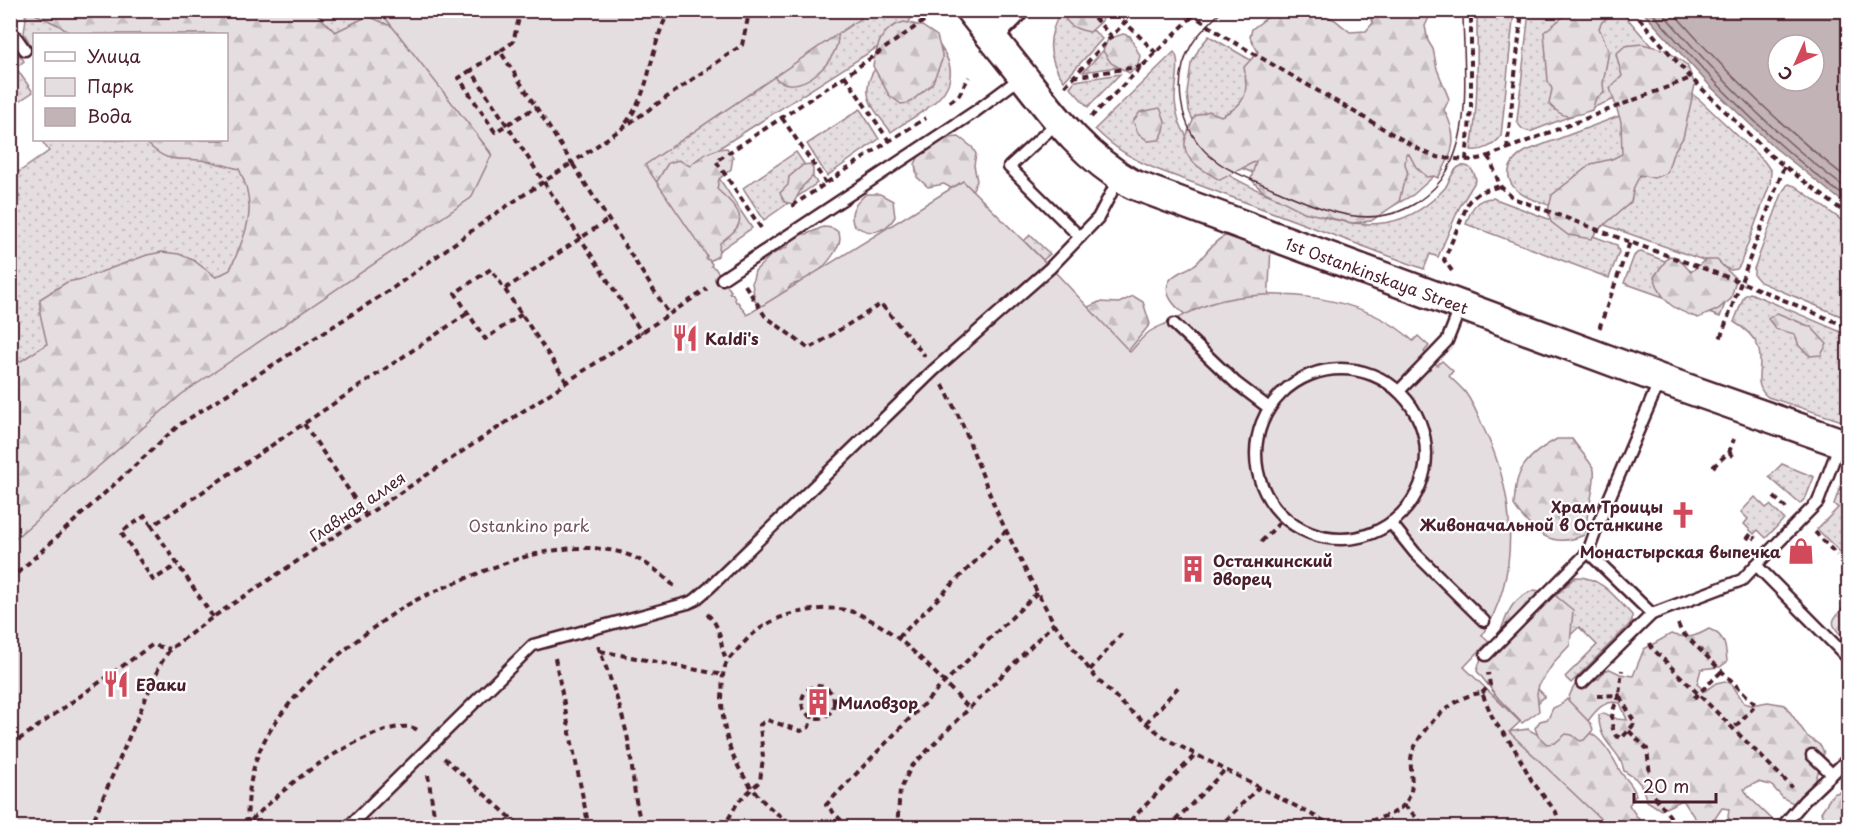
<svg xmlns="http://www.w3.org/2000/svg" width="1859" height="838" font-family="'Playpen Sans',sans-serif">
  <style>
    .grass { fill: url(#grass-dots); stroke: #987e86; stroke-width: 1.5 }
    .forest { fill: url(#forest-firs); stroke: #987e86; stroke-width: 1.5 }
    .park { fill: #e5dee0; stroke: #987e86; stroke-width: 1.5 }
    .water { fill: #c1b3b6; stroke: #91787e; stroke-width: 1.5; fill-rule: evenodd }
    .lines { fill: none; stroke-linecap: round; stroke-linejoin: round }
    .shore { stroke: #7a5a63; stroke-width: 1.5 }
    .service-casing { stroke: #4a1f2b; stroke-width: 15 }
    .tertiary-casing { stroke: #4a1f2b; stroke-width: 33 }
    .path { stroke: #4a1f2b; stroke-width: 4; stroke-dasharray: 6 4.5; stroke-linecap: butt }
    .service { stroke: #fff; stroke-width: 10 }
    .tertiary { stroke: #fff; stroke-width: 28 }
    .tram { stroke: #4a1f2b; stroke-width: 1.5 }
    .labels { text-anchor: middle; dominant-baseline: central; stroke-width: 4.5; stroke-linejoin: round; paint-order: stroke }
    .street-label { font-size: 16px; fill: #4a1f2b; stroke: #fff }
    .poi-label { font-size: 16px; font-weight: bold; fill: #4a1f2b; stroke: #fff; text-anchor: start }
    .park-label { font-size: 16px; fill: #714f58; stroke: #fff }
  </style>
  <defs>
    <pattern id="grass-dots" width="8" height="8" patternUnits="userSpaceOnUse" patternTransform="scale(1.5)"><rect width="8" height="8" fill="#e5dee0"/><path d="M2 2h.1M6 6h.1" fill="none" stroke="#c6bec0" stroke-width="1.8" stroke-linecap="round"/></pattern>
    <pattern id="forest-firs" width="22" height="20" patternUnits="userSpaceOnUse" patternTransform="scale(1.5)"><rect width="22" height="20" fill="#e5dee0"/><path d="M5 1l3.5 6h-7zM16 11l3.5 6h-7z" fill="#c6bec0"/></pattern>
  </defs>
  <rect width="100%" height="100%" fill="#fff"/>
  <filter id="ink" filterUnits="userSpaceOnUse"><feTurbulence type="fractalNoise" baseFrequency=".0167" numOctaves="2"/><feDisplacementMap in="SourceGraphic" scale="12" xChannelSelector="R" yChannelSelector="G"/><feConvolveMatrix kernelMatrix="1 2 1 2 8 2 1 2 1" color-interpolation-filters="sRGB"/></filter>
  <g filter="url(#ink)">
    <g class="grass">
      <path d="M 1075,10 L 1087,30 L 1094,31 L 1102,39 L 1064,81 C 1046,57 1047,36 1061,11 Z"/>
      <path d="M 24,11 L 510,11 L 505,161 L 11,643 L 10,204 L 20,197 L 11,184 L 11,173 L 16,168 L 19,172 L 49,151 L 41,140 L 226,140 L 226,34 L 34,34 L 34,51 L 24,33 L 26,18 Z"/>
      <path d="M 758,11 L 911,11 C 912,20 909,24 903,31 L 705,157 L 752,228 L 710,257 L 588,158 Z"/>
      <path d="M 1477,11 L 1514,11 L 1501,136 C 1495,145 1482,152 1471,150 C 1479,104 1477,57 1477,11 Z"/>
      <path d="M 1529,11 L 1621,11 L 1671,69 L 1667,79 L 1532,131 C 1524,133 1520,128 1517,121 Z"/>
      <path d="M 1209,36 L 1401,147 L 1425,159 L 1434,176 L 1413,195 L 1391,207 L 1327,204 L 1239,167 L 1196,127 L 1189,111 L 1187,93 L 1191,64 L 1200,47 Z"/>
      <path d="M 1116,37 L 1130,65 L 1083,72 Z"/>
      <path d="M 940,46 C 972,90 923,110 891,132 C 884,122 874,112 870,101 C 865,90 869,74 878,66 C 885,61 928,49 940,46 Z"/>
      <path d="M 10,52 L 21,56 L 24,61 L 16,68 L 33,92 L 15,104 L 11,98 Z"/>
      <path d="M 1174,52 C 1182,60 1174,89 1175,101 C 1180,170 1268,193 1321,216 C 1370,231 1410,227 1445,188 C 1449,182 1454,167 1461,166 C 1470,164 1475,173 1476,180 L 1459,208 L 1438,257 L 1430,254 L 1424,269 L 1156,169 C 1132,159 1114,148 1095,129 Z"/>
      <path d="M 1120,74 L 1088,107 L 1070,87 L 1075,81 Z"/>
      <path d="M 1692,94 L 1700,100 L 1764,161 L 1771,171 L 1770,184 L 1740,265 L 1737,269 L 1731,270 L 1529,198 C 1504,186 1501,166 1526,151 L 1675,95 Z"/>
      <path d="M 860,109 L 879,139 L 827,176 L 807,144 Z"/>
      <path d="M 796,152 L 817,183 L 764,220 L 743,188 Z"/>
      <path d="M 1788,184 L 1795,186 L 1848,225 L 1848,319 L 1760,282 L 1754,275 L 1754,269 L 1783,191 Z"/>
      <path d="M 1493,198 L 1617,245 L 1619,252 L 1609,278 L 1466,224 C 1471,209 1476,198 1493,198 Z"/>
      <path d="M 1030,235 L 1050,254 L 1043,260 L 1024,241 Z"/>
      <path d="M 1641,252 L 1721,282 L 1729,293 L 1720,317 L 1624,283 L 1634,256 L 1637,253 Z"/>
      <path d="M 1750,293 L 1848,335 L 1848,423 L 1768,397 C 1743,378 1783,351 1734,322 L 1744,296 Z"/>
      <path d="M 1782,464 L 1814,477 L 1806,497 L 1800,504 L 1769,477 Z"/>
      <path d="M 1840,487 L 1848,490 L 1848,560 L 1817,529 L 1838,508 L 1834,504 Z"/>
      <path d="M 1755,497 L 1766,508 L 1770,505 L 1784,519 L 1766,538 L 1758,530 L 1754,534 L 1744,524 L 1748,519 L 1741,512 Z"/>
      <path d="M 1575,577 C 1601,576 1616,598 1632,615 L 1632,622 L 1571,683 L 1565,677 L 1597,645 L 1579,627 L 1526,677 L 1545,696 L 1509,732 L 1609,827 L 1543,788 L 1489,700 L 1497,692 L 1494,656 Z"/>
      <path d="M 1848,603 L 1848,642 C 1829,623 1828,623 1848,603 Z"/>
    </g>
    <g class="forest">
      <path d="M 756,10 L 837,29 C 846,58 794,105 772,74 C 768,68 759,21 756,10 Z"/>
      <path d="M 29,11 L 314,11 L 335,32 L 368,16 L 405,32 L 507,177 L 11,624 L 10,363 L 21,361 L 47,344 L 40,314 L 40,299 L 67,282 L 82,279 L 147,255 L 162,252 L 179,254 L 193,260 L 216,277 L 230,270 C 246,232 259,209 239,169 C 228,167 217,162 206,161 C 179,156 170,166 148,144 L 148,140 L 226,140 L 226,34 L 71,34 L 58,25 Z"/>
      <path d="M 1061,11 L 1061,10 L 1107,11 L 1101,22 L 1090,32 C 1074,29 1067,25 1061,11 Z"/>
      <path d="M 1276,11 L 1317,11 L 1335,20 L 1350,32 L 1366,31 L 1373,23 L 1368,11 L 1432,11 L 1425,26 L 1428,41 L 1433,49 L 1437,69 L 1449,99 L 1444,110 C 1459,137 1454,153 1438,178 L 1434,176 L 1427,177 L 1416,167 L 1409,154 L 1406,154 L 1405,164 L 1408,174 L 1403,185 L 1399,202 L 1371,221 L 1352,223 L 1304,212 L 1261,190 L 1251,179 L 1256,161 L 1220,180 C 1206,172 1183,161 1185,143 C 1185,135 1192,124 1195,116 L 1209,111 L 1221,116 C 1246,105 1249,93 1244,67 L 1258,52 L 1250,37 L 1252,29 Z"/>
      <path d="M 1571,11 L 1615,11 L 1602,22 L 1599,28 L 1609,51 L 1603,83 L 1604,93 L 1596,98 L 1592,110 C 1571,117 1565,121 1549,104 L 1552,89 L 1548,81 L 1544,32 Z"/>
      <path d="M 904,22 L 922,26 L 937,36 L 942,54 L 942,60 L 932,84 L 909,103 L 901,104 L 889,95 L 873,66 C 877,44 881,28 904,22 Z"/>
      <path d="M 1123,34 L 1130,36 L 1140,56 L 1137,68 L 1129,73 L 1111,63 L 1103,51 L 1108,39 Z"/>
      <path d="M 1642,44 L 1666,50 L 1687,65 L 1695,85 L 1683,138 L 1673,153 L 1667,173 L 1654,178 L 1640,175 L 1634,187 L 1631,202 L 1597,231 L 1591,239 L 1568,235 L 1551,222 L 1548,211 L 1552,195 L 1591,164 L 1612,159 L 1622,154 L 1621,122 L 1610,88 L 1622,76 L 1616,54 L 1625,46 Z"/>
      <path d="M 1160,108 C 1166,121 1168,127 1159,140 L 1148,141 L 1138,133 L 1133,121 L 1140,112 Z"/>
      <path d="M 959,137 L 972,147 L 976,154 L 974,165 L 977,181 L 972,191 L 951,188 L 944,184 L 928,187 L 917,177 L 915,164 L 921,152 L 936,139 Z"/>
      <path d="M 727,148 L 733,157 L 731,169 L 719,179 L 717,189 C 728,200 750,215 734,231 C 730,236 724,239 720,243 L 718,256 L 702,266 L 655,182 L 658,180 L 668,163 L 679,160 L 690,166 C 701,155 712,149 727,148 Z"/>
      <path d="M 810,164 L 813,169 L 813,176 L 803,186 L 793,204 L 784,202 L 780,193 L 788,185 L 789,177 L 803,165 Z"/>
      <path d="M 866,194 L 880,194 L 893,201 L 895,217 C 885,233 869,237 853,224 C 849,210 856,203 866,194 Z"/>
      <path d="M 823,227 C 862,228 823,270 810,279 C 804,282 797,283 791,285 L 787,291 L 764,308 L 755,301 L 752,283 L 755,271 L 771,255 L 787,247 L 796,234 L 807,234 Z"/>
      <path d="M 1242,231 L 1271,247 L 1268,304 L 1186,315 C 1176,308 1161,293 1170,280 C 1176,272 1187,270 1194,265 C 1198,263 1201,258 1204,255 C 1217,239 1222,235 1242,231 Z"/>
      <path d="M 1669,256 L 1677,257 L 1691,272 L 1705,260 L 1717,260 L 1736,279 L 1731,299 L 1717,310 L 1698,318 C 1673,309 1663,304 1654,277 Z"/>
      <path d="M 1133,296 L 1143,302 L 1150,324 L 1121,360 L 1086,308 L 1099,302 L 1119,303 Z"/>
      <path d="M 1777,313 L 1811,327 L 1827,344 L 1821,355 L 1810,356 L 1799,346 L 1795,334 L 1776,329 L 1768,319 Z"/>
      <path d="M 1557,439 L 1572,439 C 1577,447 1592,463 1594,470 C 1596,481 1589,506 1587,518 L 1588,524 L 1584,535 C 1551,550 1531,531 1514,505 C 1515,495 1515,484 1519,475 C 1525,458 1542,447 1557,439 Z"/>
      <path d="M 1534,590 L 1552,593 L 1573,610 L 1570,645 L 1555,661 L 1539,685 L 1537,693 L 1539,711 L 1522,723 L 1499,699 L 1477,671 C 1481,654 1485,655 1494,642 C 1510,619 1503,603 1534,590 Z"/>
      <path d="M 1709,629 C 1725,635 1726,646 1727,662 L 1720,667 L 1701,669 L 1697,684 L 1705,691 L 1716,683 L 1725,681 L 1732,684 L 1744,703 L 1751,705 L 1768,702 L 1785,705 L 1807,736 L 1821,746 L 1824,753 L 1812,792 L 1795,804 L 1783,798 L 1771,785 L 1758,782 L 1744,789 L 1749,797 L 1780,827 L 1734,827 L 1728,817 L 1729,809 L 1722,808 L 1714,820 L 1708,825 C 1695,824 1690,810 1683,800 L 1661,810 L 1647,801 L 1641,785 L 1635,778 L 1624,771 C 1620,748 1598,744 1599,715 L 1604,713 L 1617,719 L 1627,720 L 1620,703 C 1605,699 1596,710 1588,721 L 1577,722 C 1564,703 1567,695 1580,678 L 1599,679 L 1604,671 L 1610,669 L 1620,674 L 1633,676 L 1644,649 L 1671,634 C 1688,639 1695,637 1709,629 Z"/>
      <path d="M 1528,729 C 1533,732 1539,736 1545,737 C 1557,738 1570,731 1582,731 C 1599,732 1612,755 1619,769 C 1624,779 1633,783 1636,795 L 1629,805 L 1644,827 L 1572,827 L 1491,734 Z"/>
      <path d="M 1846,790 L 1848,791 L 1848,826 L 1846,824 L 1844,827 L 1825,827 L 1821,812 L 1833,794 Z"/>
    </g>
    <g class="park">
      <path d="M 380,11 L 855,11 L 861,18 L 645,165 L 707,256 L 706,259 L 709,260 L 712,264 L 711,266 L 715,268 L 731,291 L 729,293 L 733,294 L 736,302 L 738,302 L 747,315 L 963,181 L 1057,274 L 1130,352 C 1136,346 1142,337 1149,332 C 1155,328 1163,325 1170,322 C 1184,315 1198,308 1212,303 C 1273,285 1366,296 1413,341 L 1418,336 L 1429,346 L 1424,352 L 1437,365 L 1442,361 L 1453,371 L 1449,376 C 1454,381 1460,386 1465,392 C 1473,403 1479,417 1484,429 C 1515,493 1522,573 1482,635 L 1489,641 L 1464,667 L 1520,722 L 1509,732 L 1609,827 L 11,827 L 10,543 L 182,394 L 471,198 L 492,154 Z"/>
      <path d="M 1567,699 L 1591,724 L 1593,730 L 1584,740 L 1580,741 L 1572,735 L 1566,734 L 1555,743 L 1547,744 L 1538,736 L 1535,728 L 1540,721 L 1548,719 L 1553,708 L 1560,705 Z"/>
    </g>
    <path class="water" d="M 1642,11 L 1848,11 L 1848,206 L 1775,148 L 1712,88 ZM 1778,45 L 1814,45 L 1814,81 L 1778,81 Z"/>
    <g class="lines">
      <g class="shore">
        <path d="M 1650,10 C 1709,79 1774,146 1848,199"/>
        <path d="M 1660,10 C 1717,76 1778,138 1848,190"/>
        <path d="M 1671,10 C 1725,72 1784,129 1848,179"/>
      </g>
      <defs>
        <g id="service">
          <path d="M 10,35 L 16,37 L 25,50"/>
          <path d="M 1059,121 L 1009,167 L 1080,237"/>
          <path d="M 722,279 L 976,111 L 1023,76"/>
          <path d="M 1174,324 L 1236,383 L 1269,408"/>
          <circle cx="1341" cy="454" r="85"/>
          <path d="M 1399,391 L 1447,341 L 1461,306"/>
          <path d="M 1391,523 L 1415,553 L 1484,621"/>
          <path d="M 1756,565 L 1818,502 L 1840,443"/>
          <path d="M 1652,614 L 1588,552 L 1599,522 L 1660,380"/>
          <path d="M 1486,655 L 1588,552"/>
          <path d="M 1582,683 L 1652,614 L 1742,580 L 1756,565 L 1848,658"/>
          <path d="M 1812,755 L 1832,774"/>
          <path d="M 347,828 L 533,645 L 688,603 L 695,600 L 709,588 L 934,370 L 1050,268 L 1098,218 L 1119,178"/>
          <path d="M 1781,828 L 1805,800 L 1848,759"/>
        </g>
        <g id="tertiary">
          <path d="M 970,10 C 988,33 1007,56 1025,79 C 1057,120 1086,158 1132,184 L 1660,379 L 1848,445"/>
          <path d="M 989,34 L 1013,10"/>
        </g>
      </defs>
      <use href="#service" class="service-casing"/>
      <use href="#tertiary" class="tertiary-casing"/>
      <g class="path">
        <path d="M 521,10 L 513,42 L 500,51 L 572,163 L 742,45 L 748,18 L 742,10"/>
        <path d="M 1087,10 L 1111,36"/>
        <path d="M 1632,10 L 1691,78 L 1770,155 L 1848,215"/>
        <path d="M 1190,13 L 1225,37 L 1420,150 L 1437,157 L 1453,159 L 1471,160 L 1483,158 L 1691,78"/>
        <path d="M 500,51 L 471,70 L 642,333"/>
        <path d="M 471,70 L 459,78 L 495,132 L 536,107"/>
        <path d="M 845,76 L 889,141"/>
        <path d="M 1073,77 L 1143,66"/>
        <path d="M 1065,86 L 1125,22 L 1156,53"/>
        <path d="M 950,102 L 959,95 L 969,77"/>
        <path d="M 1091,117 L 1199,10"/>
        <path d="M 782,118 L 826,183"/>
        <path d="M 626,123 C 654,86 648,48 670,10"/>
        <path d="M 1507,149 L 1522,10"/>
        <path d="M 1489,156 L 1500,186 L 1513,198 L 1630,242"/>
        <path d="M 1466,160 L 1471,109 L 1471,10"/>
        <path d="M 1784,167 L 1741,282 L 1848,327"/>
        <path d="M 792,206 L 889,141 L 926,118"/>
        <path d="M 761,228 L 716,161 L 845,76 L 931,16"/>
        <path d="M 1452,271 L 1444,260 L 1469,201 L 1480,192 L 1500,186"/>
        <path d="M 745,285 L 765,316 L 809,349 L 881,304 L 925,356"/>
        <path d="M 505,289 L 609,219"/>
        <path d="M 522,314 L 485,339 L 455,293 L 491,269 L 567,382"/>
        <path d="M 1602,327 L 1600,326 L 1630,242 L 1741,282 L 1720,339"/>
        <path d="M 943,385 L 962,423 L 996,510 L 1028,575 L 1054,623 L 1096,678 L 1129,710 L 1168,740 L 1328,823 C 1343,828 1354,825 1369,821 C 1383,817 1401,813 1408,799 C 1416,785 1408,769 1412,754 C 1420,728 1455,694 1482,693 L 1494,721 L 1513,746 L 1532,781 L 1556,812 L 1560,828"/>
        <path d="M 304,424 L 365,514"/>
        <path d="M 1729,452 L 1735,458"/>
        <path d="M 1713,467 L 1729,452 L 1734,439"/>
        <path d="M 1774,497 L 1787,509"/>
        <path d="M 152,526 L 145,516 L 121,532 L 153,580 L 177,565"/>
        <path d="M 1815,532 L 1837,555"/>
        <path d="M 1747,539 L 1751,534 L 1756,539"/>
        <path d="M 1261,542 L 1284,518"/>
        <path d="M 1793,553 L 1804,563"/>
        <path d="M 10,580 L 179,425 L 393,288 L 495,214 L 572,163 L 669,314"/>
        <path d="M 707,614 C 724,629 718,644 727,661"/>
        <path d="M 213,617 L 152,526 L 468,313"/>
        <path d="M 1678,624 L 1681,631 L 1756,705 L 1733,729"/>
        <path d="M 898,638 L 1006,531"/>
        <path d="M 1650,643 L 1652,648 L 1792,787"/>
        <path d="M 598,646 C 609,675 620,704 627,735 C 634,766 632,798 643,828"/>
        <path d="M 600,651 L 723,675"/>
        <path d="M 555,658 L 589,828"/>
        <path d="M 1090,670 L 1123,632"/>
        <circle cx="818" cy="702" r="16"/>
        <path d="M 1482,693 L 1490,685 L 1488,673"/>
        <path d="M 1597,696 L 1619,695 C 1613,709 1608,722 1616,736 L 1622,738 L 1635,723 L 1619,695 L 1622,670"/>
        <path d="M 1694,698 L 1722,671"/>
        <path d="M 1146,723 L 1180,685"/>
        <path d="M 1629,731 L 1647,749 L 1652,793 L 1679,828"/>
        <path d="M 10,746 L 152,645 L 170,649"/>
        <path d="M 444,758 L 522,828"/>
        <path d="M 428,775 L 436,828"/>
        <path d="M 1404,805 L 1420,821"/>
        <path d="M 841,820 C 829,824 818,828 805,827 C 788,824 775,813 763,801 C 736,772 722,739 722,698 C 723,686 721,673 727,662 C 730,657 735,653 739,648 C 755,630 772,618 796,613 C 818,608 842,605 863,616 C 905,636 937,676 969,708"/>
        <path d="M 247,824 C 248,793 251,763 267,736 C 294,687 356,638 402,608 C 420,597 440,589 460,581 C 508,560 565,539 619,552 C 642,558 660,572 676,588"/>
        <path d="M 90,828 L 160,665 L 170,649 L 213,617 L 707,289"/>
        <path d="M 245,828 L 247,824 C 264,808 281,792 299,778 C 319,762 396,712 419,731"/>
        <path d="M 723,828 L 738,802 L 760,781 L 763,758 L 760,725 L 767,720 L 801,731 L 809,727 L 812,716"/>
        <path d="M 849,828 L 826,805 L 944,683 L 1037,593"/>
        <path d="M 897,828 L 900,790 L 911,767 L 1054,623"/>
        <path d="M 1123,828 L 1195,755"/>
        <path d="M 1168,828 L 1225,770"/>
        <path d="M 1218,828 L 1259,787"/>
      </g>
      <use href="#service" class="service"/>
      <use href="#tertiary" class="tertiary"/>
      <path class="tram" d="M 1223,10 C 1212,21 1200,31 1192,44 C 1171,79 1179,129 1210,156 C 1228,172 1252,179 1274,189 C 1320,208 1368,233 1416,203 C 1428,195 1440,184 1447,171 C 1473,126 1463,60 1463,10"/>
    </g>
  </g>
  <defs>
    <symbol id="restaurant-bare" viewBox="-9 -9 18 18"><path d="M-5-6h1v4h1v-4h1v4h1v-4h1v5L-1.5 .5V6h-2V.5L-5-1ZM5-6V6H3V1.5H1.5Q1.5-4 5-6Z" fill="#d1495b" stroke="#fff" stroke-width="2.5" paint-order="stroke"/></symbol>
    <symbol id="church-bare" viewBox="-9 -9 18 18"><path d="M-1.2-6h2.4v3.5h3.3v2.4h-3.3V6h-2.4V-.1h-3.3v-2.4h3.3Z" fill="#d1495b" stroke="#fff" stroke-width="2.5" paint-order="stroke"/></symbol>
    <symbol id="shop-bare" viewBox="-9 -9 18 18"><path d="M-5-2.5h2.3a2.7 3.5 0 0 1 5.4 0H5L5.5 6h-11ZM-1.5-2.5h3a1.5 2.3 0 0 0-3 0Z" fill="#d1495b" stroke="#fff" stroke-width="2.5" paint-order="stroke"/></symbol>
    <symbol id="building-bare" viewBox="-9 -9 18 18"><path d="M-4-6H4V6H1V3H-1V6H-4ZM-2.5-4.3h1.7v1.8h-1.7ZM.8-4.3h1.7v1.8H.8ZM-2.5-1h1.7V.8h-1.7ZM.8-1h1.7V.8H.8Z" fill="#d1495b" stroke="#fff" stroke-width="2.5" paint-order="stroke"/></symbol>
  </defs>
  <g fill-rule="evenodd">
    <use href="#restaurant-bare" x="666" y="319" width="38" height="38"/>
    <use href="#church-bare" x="1664" y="496" width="38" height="38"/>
    <use href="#shop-bare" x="1782" y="532" width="38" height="38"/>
    <use href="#building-bare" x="1174" y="550" width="38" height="38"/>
    <use href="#restaurant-bare" x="97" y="665" width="38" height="38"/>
    <use href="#building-bare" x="799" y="683" width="38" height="38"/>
  </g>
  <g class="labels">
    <g class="street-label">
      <text transform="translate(1377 275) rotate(20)">1st Ostankinskaya Street</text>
      <text transform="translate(357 506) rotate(-34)">Главная аллея</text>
    </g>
    <g class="poi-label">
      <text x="705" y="338">Kaldi's</text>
      <text x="1663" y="506" text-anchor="end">Храм Троицы<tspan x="1663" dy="18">Живоначальной в Останкине</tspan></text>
      <text x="1781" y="551" text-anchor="end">Монастырская выпечка</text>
      <text x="1213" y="560">Останкинский<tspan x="1213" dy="18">дворец</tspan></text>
      <text x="136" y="684">Едаки</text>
      <text x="838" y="702">Миловзор</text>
    </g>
    <g class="park-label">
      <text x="529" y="525">Ostankino park</text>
    </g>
  </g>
  <rect width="1859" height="838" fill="none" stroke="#fff" stroke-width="36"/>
  <rect x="18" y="18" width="1823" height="802" fill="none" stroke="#4a1f2b" stroke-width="2" filter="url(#ink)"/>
  <rect x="33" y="33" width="195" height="108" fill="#ffffff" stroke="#b7a5aa" stroke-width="1.5"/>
  <rect x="45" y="52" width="30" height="9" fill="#ffffff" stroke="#b7a5aa" stroke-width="1.5"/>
  <text x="87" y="63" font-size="18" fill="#4a1f2b">Улица</text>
  <rect x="45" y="78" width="30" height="18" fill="#e5dee0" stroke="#b7a5aa" stroke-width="1.5"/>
  <text x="87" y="93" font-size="18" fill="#4a1f2b">Парк</text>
  <rect x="45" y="108" width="30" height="18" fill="#c1b3b6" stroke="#b7a5aa" stroke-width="1.5"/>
  <text x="87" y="123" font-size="18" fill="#4a1f2b">Вода</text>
  <g transform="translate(1796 63) rotate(225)"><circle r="28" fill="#ffffff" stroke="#b7a5aa" stroke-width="1.5"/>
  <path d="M0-4.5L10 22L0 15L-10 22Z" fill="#d1495b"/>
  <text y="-9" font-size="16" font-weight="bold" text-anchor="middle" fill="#4a1f2b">С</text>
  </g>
  <path d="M1634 793v9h82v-9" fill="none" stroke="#4a1f2b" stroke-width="3"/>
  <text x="1643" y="793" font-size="18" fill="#4a1f2b" stroke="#ffffff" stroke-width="4.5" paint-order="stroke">20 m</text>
</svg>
